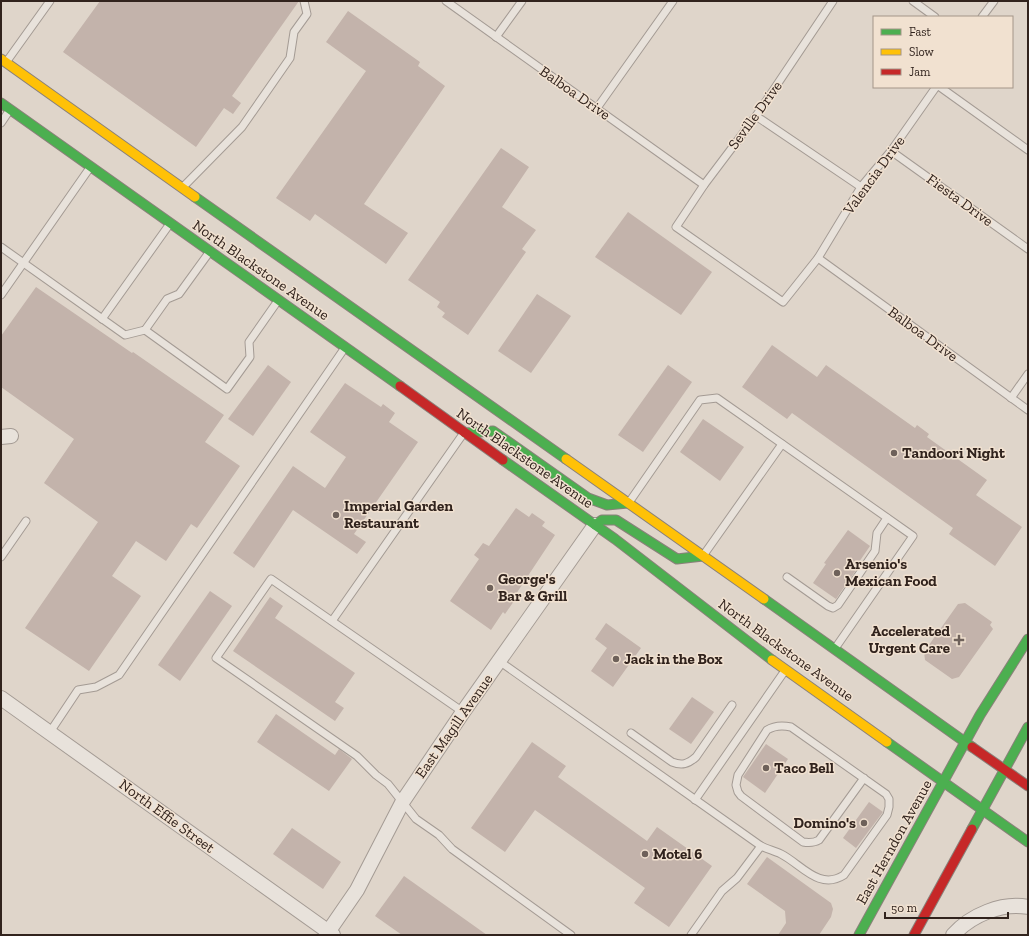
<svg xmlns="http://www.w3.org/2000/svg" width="1029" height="936" font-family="'Zilla Slab',serif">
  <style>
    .building { fill: #c3b3ab }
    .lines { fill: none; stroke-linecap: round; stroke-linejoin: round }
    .lane-casing { stroke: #a49b94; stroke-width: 9 }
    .street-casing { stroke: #a49b94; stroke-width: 16 }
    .fast-casing { stroke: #8a817a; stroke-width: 11 }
    .slow-casing { stroke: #8a817a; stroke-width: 11 }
    .jam-casing { stroke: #8a817a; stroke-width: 11 }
    .lane { stroke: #e8e2db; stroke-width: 7 }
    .street { stroke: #e8e2db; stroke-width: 14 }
    .fast { stroke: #4caf50; stroke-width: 9 }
    .slow { stroke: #ffc107; stroke-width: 9 }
    .jam { stroke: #c62828; stroke-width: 9 }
    .poi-dot { fill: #6e615a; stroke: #f1e1d0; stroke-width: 1.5 }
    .labels { text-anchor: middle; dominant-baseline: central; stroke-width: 3; stroke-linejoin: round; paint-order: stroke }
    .street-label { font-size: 15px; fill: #31231d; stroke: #f1e1d0 }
    .poi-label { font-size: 15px; font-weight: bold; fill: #31231d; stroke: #f1e1d0; text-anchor: start }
  </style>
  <rect width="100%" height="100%" fill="#dfd5ca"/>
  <g class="building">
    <path d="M 100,1 L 299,1 L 232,96 L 241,103 L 233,114 L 224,108 L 196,147 L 63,52 Z"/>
    <path d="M 348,11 L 420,62 L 418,66 L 445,86 L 364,204 L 408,233 L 386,264 L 315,214 L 310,221 L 276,198 L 366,71 L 326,42 Z"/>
    <path d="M 501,148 L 529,167 L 502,207 L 536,230 L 522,249 L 526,252 L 468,335 L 442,317 L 445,313 L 437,307 L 440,302 L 408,280 Z"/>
    <path d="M 628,212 L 712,272 L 681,315 L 595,257 Z"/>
    <path d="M 36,287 L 132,353 L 133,352 L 224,415 L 205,442 L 240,466 L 197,528 L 191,524 L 166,561 L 136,541 L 112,576 L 141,596 L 89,671 L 25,628 L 98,522 L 44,483 L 74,439 L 1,387 L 1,336 Z"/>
    <path d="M 537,294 L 571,316 L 531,373 L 498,351 Z"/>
    <path d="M 772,345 L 817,377 L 826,365 L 915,428 L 917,425 L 929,434 L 927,437 L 987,480 L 976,495 L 1022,527 L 995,566 L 949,534 L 953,528 L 792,413 L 787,419 L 742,387 Z"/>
    <path d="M 268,365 L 291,382 L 253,436 L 228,419 Z"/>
    <path d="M 668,365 L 692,382 L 643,452 L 618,435 Z"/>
    <path d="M 345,383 L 381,407 L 383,404 L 395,413 L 389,422 L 418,442 L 354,534 L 366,542 L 357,554 L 293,510 L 254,568 L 233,553 L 293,466 L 325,488 L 346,457 L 310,432 Z"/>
    <path d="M 703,419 L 744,447 L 720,481 L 680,452 Z"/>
    <path d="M 516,508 L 529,517 L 532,513 L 545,522 L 542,526 L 555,535 L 512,600 L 514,601 L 505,614 L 503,612 L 491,630 L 450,601 L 479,559 L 474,555 L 483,543 L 489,546 Z"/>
    <path d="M 848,530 L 870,546 L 859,562 L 861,563 L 836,599 L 813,583 L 826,564 L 824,563 Z"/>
    <path d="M 210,591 L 232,606 L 180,681 L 158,665 Z"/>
    <path d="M 270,597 L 283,606 L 275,618 L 355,673 L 335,702 L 344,708 L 335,721 L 233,651 Z"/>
    <path d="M 965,603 L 992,622 L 990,625 L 993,629 L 959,677 L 952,679 L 925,660 L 924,652 L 958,604 Z"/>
    <path d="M 606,623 L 641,648 L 613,687 L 591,671 L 607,648 L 595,639 Z"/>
    <path d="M 692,697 L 714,712 L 691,744 L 669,729 Z"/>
    <path d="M 276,714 L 335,755 L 339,749 L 352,759 L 329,791 L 257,742 Z"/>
    <path d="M 532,742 L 566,766 L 558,777 L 647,841 L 657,827 L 712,866 L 669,927 L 634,903 L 645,888 L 535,810 L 505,852 L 471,828 Z"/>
    <path d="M 766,744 L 788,759 L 765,793 L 743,777 Z"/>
    <path d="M 869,802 L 883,812 L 856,848 L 843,838 Z"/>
    <path d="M 292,828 L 341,862 L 323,889 L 273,854 Z"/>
    <path d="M 767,857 L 831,903 L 833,909 L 831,917 L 819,935 L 778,935 L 786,923 L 785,911 L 747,884 Z"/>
    <path d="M 404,876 L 487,935 L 402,935 L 375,916 Z"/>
  </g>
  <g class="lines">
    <defs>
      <g id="lane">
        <path d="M 446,1 L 704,185"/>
        <path d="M 833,1 L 756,116 L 704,185 L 676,227 L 783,302 L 818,258 L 861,187 L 891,151 L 936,87"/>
        <path d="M 913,1 L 935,17"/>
        <path d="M 982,17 L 994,1"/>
        <path d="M 496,37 L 522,1"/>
        <path d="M 7,61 L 50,1"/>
        <path d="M 940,87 L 1028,150"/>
        <path d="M 597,108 L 673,1"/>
        <path d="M 756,116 L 861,187"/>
        <path d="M 1,123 L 9,111"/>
        <path d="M 891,151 L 1028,249"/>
        <path d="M 184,186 L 242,127 L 290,58 L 294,32 L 307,14 L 304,1"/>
        <path d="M 1,247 L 125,335 L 145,330 L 167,299 L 179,294 L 208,254"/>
        <path d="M 818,258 L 1028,410"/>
        <path d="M 1,295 L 89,169"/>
        <path d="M 102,319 L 169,225"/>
        <path d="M 145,330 L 227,389 L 250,357 L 249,342 L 277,302"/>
        <path d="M 1011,398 L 1028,374"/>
        <path d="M 630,501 L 700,400 L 717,398 L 913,536 L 836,647"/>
        <path d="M 705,553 L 782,444"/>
        <path d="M 1,557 L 26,521"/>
        <path d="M 787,577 L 828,606 L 833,608 L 838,605 L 875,551 L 877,533 L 887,518"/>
        <path d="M 332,621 L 463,434"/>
        <path d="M 499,661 L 761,846 C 767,849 775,851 781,854 C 801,864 819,891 844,875 L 887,815 L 889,807 L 889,799 L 886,794 L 791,727 C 782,725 775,725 767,730 L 738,775 L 736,785 L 738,792 L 741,796 L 803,842 C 809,843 814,843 819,840 L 864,778"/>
        <path d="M 463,712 L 271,579 L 216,658 L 357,756 L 376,775 L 388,784 L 416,819 L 439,835 L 452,849 L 571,935"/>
        <path d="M 50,732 L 78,690 L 96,687 L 119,675 L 344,349"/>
        <path d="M 631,733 L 672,762 C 682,766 688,764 696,757 L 732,705"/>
        <path d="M 695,800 L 784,672"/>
        <path d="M 691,935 L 722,891 L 737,878 L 761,846"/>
      </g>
      <g id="street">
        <path d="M 1,437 L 11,436"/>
        <path d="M 1,698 L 333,935"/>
        <path d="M 326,935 L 357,890 L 403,801 L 463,712 L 595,525"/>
        <path d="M 953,935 C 971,915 1002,902 1028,907"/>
      </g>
      <g id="fast">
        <path d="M 1,103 L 400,386"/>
        <path d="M 195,197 L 566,459"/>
        <path d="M 465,433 L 493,431 L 588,498 L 607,505 L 628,503"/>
        <path d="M 503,460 L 615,539 L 772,660"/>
        <path d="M 595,525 L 602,520 L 616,520 L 677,559 L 703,556"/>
        <path d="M 764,599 L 972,747"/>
        <path d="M 887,742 L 1028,842"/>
        <path d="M 972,829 L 1028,727"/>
        <path d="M 859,935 L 980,715 L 1028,639"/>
      </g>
      <g id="slow">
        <path d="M 1,59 L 195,197"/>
        <path d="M 566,459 L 764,599"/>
        <path d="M 772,660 L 887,742"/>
      </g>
      <g id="jam">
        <path d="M 400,386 L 503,460"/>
        <path d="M 972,747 L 1028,786"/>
        <path d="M 914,935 L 972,829"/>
      </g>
    </defs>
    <use href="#lane" class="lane-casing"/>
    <use href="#street" class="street-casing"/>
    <use href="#fast" class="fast-casing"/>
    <use href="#slow" class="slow-casing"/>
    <use href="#jam" class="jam-casing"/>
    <use href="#lane" class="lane"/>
    <use href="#street" class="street"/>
    <use href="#fast" class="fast"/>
    <use href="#slow" class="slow"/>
    <use href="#jam" class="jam"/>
  </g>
  <g class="poi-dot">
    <circle cx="894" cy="453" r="4"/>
    <circle cx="336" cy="515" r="4"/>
    <circle cx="837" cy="573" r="4"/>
    <circle cx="490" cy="588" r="4"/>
    <path d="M957 634h4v4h4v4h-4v4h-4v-4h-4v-4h4z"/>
    <circle cx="616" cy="659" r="4"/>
    <circle cx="766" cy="768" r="4"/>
    <circle cx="864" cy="823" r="4"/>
    <circle cx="645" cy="854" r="4"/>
  </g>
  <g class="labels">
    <g class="street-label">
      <text transform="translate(575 93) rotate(35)">Balboa Drive</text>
      <text transform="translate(755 115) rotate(-54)">Seville Drive</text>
      <text transform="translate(874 175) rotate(-54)">Valencia Drive</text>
      <text transform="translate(960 200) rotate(36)">Fiesta Drive</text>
      <text transform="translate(261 270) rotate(35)">North Blackstone Avenue</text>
      <text transform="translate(923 334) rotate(36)">Balboa Drive</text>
      <text transform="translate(525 458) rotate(35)">North Blackstone Avenue</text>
      <text transform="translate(786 650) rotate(36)">North Blackstone Avenue</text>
      <text transform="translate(454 726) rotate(-55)">East Magill Avenue</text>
      <text transform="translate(167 816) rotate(36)">North Effie Street</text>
      <text transform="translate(894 842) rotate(-61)">East Herndon Avenue</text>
    </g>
    <g class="poi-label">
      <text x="902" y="453">Tandoori Night</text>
      <text x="344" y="506">Imperial Garden<tspan x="344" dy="17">Restaurant</tspan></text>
      <text x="845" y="564">Arsenio's<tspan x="845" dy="17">Mexican Food</tspan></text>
      <text x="498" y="579">George's<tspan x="498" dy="17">Bar &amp; Grill</tspan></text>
      <text x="950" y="631" text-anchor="end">Accelerated<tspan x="950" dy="17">Urgent Care</tspan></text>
      <text x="624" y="659">Jack in the Box</text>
      <text x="774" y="768">Taco Bell</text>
      <text x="856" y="823" text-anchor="end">Domino's</text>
      <text x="653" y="854">Motel 6</text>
    </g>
  </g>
  <rect width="1029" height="936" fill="none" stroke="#31231d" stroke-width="4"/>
  <rect x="873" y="16" width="140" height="72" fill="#f1e1d0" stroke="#a49588"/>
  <rect x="881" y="29" width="20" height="6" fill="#4caf50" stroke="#a49588"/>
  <text x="909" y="36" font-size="12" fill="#31231d">Fast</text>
  <rect x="881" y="49" width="20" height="6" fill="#ffc107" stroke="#a49588"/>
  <text x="909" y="56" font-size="12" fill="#31231d">Slow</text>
  <rect x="881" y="69" width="20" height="6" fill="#c62828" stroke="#a49588"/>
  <text x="909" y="76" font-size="12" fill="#31231d">Jam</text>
  <path d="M885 912v6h123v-6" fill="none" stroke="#31231d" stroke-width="2"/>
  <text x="891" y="912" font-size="12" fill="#31231d" stroke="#f1e1d0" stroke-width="3" paint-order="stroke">50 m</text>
</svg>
